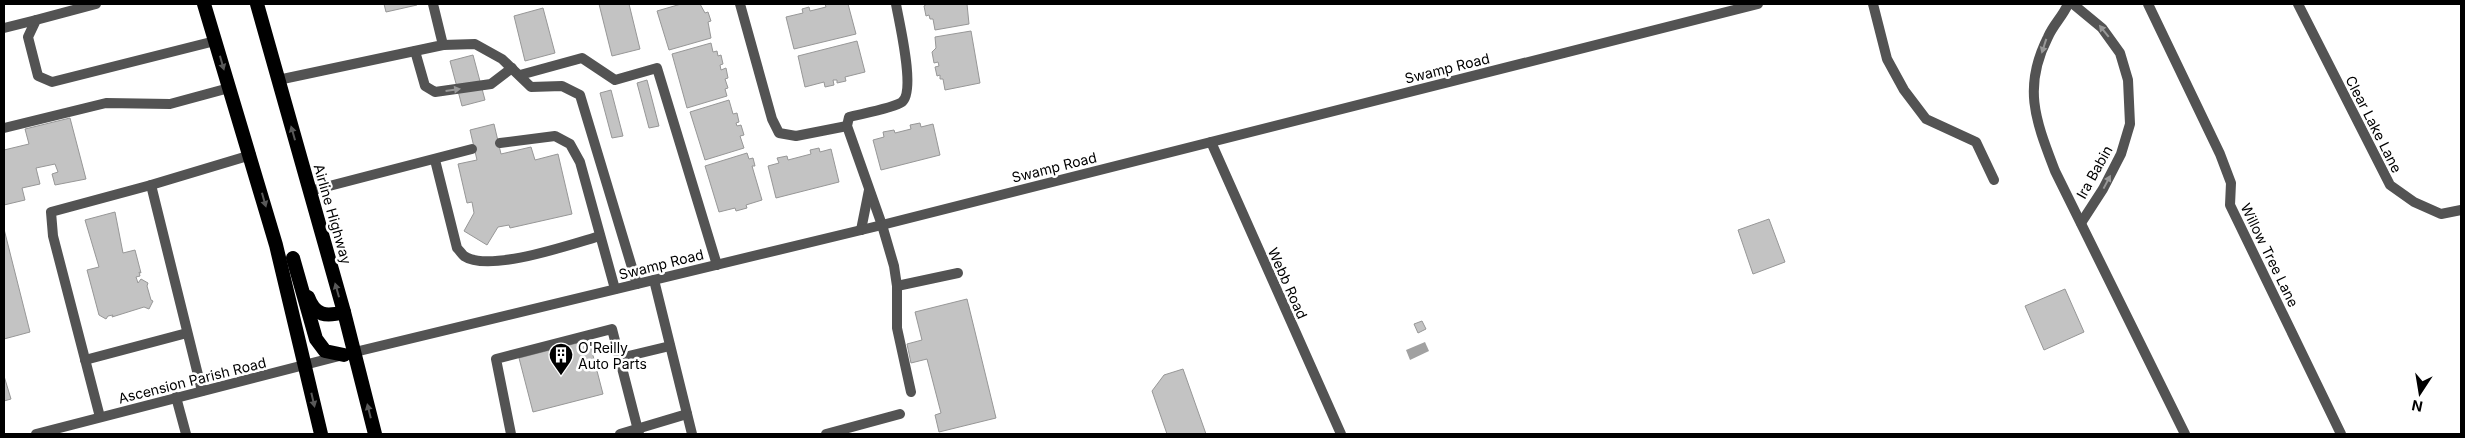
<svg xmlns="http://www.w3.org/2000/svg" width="2465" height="438" font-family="Inter,sans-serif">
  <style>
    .water { fill: #a1a1a1 }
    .building { fill: #c3c3c3; stroke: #979797 }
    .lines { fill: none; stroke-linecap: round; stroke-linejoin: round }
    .service { stroke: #535353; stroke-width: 10 }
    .minor { stroke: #535353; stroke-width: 10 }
    .trunk { stroke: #000; stroke-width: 14 }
    .oneway { fill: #989898 }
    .oneway2 { fill: #595959 }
    .labels { text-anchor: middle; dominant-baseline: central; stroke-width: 5; stroke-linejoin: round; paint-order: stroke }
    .street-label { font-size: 14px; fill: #000; stroke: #fff }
    .poi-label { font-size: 14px; fill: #000; stroke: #fff; text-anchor: start }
  </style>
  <rect width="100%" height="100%" fill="#fff"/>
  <path class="water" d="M 1425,342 L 1429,351 L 1410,360 L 1406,350 Z"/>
  <g class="building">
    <path d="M 384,4 L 417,4 L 417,5 L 386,12 Z"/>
    <path d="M 599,4 L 629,4 L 640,49 L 612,56 Z"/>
    <path d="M 681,4 L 700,4 L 705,13 L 708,12 L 711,21 L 708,22 L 711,38 L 669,50 L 657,11 Z"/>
    <path d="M 825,4 L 848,4 L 856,34 L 794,49 L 786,17 L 803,13 L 802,9 L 809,7 L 810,11 L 826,7 Z"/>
    <path d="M 927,4 L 967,4 L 969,24 L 935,30 L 933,19 L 930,19 L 929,15 L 926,16 L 924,6 Z"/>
    <path d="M 543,8 L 555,53 L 525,61 L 514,16 Z"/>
    <path d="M 971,31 L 980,83 L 945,90 L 943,79 L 940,79 L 940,75 L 937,76 L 935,67 L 939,66 L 938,62 L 934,63 L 932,52 L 936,48 L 935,37 Z"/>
    <path d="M 857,41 L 865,72 L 845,77 L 846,81 L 837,83 L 837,80 L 833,80 L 834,85 L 825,87 L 824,82 L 805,87 L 798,56 Z"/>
    <path d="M 711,43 L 713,52 L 717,51 L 718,56 L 721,55 L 723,64 L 720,65 L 721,70 L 726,68 L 728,78 L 725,79 L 728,88 L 725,89 L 727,96 L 687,108 L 672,54 Z"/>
    <path d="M 473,55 L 485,100 L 462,106 L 450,61 Z"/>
    <path d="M 647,80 L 659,126 L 649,128 L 637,83 Z"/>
    <path d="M 611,90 L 623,136 L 612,138 L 600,93 Z"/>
    <path d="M 729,100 L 733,114 L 737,113 L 739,122 L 736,123 L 737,126 L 741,125 L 744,135 L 740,136 L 744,148 L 705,160 L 690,112 Z"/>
    <path d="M 70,118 L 86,179 L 55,185 L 52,174 L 58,172 L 55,164 L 36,168 L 40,184 L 22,188 L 25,200 L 4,205 L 4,150 L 29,144 L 25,129 Z"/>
    <path d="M 920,123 L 921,127 L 933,124 L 940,155 L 881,170 L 873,140 L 884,137 L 883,132 L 894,130 L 895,133 L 911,129 L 910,125 Z"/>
    <path d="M 494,124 L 501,154 L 531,147 L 535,160 L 558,154 L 572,214 L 510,228 L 509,225 L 498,227 L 487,245 L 464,231 L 474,213 L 472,202 L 467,203 L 458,164 L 477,160 L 470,130 Z"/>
    <path d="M 819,148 L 820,152 L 831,149 L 839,182 L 776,198 L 768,166 L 779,163 L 777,158 L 787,156 L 788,160 L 811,154 L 810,150 Z"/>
    <path d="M 747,153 L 749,159 L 753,158 L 755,166 L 752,166 L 762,200 L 746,205 L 747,208 L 736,211 L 735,208 L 719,212 L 705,166 Z"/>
    <path d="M 115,212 L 123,253 L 135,250 L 141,273 L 139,272 L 140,276 L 136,277 L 138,283 L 141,279 L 148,283 L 147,286 L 151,300 L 153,301 L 149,309 L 144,307 L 112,317 L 113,315 L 108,316 L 106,319 L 99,315 L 87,270 L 99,267 L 85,220 Z"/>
    <path d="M 1769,219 L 1785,262 L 1753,274 L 1738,230 Z"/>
    <path d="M 4,229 L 30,332 L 4,339 Z"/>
    <path d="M 2065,289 L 2084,332 L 2044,350 L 2025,306 Z"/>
    <path d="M 967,299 L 996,418 L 939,432 L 935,415 L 941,413 L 927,359 L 911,363 L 907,344 L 922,340 L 915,312 Z"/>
    <path d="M 1422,321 L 1426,329 L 1418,333 L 1414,324 Z"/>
    <path d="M 589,340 L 603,394 L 533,412 L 519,358 Z"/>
    <path d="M 1183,369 L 1206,434 L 1167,434 L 1152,391 L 1164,375 Z"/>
    <path d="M 4,376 L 11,399 L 4,401 Z"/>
  </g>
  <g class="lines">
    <g class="service">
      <path d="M 96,4 L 36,20 L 28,37 L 38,76 L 52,82 L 215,41"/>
      <path d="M 740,4 L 772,119 L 779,133 L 796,136 L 847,126"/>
      <path d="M 896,4 C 899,22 916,91 902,102 C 894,108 860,114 849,117 L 847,126 L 882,225 L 894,266 L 897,286 L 897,328 L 911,392"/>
      <path d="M 1873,4 L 1887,59 L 1904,90 L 1926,119 L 1976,142 L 1994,180"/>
      <path d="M 4,28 L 36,20"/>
      <path d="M 443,45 L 475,44 L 502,59 L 531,87 L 562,86 L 580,95 L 637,284"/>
      <path d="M 415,51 L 425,86 L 435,92 L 491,84 L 512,68"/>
      <path d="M 520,75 L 582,58 L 615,80 L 657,68 L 717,265"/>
      <path d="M 278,80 L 443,45 L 433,4"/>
      <path d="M 4,128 L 106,103 L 170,104 L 229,88"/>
      <path d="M 500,143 L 555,136 L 570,144 L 580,162 L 615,289"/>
      <path d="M 435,160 L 457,248 C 459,250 462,254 464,256 C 489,273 572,244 600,236"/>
      <path d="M 310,191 L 472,149"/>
      <path d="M 861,230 L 869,190"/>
      <path d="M 654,280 L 692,434"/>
      <path d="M 897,286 L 958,273"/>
      <path d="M 620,358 L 670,346"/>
      <path d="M 85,360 L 187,333"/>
      <path d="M 202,391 L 151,185 L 251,155"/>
      <path d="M 176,397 L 186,434"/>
      <path d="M 100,417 L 53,236 L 51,212 L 151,185"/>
      <path d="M 511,434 L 496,359 L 612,329 L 639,434"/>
      <path d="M 620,434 L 687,414"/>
      <path d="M 826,434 L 900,414"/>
    </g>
    <g class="minor">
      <path d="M 2068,4 C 2063,16 2053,25 2048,37 C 2022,88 2036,121 2055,171 L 2185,434"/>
      <path d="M 2073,4 L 2102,28 L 2120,53 L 2128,80 L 2130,124 L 2121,154 L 2103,189 L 2081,223"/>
      <path d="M 2148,4 L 2220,154 L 2231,183 L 2230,205 L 2341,434"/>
      <path d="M 2298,4 L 2390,185 L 2414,202 L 2441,214 L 2461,210"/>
      <path d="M 1211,142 L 1341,434"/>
      <path d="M 36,434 L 355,352 L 882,225 L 1758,4"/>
    </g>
    <g class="trunk">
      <path d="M 204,4 L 276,245 L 321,434"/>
      <path d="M 257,4 L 344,312 L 375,434"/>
      <path d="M 293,258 L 316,339 L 325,351 L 344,355"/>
      <path d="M 308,297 C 315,316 326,317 344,312"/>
    </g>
  </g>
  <defs><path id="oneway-solid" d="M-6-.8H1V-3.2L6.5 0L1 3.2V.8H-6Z" transform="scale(1.25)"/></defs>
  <g class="oneway">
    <use href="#oneway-solid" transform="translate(2104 31) rotate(-129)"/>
    <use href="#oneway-solid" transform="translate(2044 46) rotate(108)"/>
    <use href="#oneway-solid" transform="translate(453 90) rotate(-8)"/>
    <use href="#oneway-solid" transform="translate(2107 182) rotate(-62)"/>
  </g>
  <g class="oneway2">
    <use href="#oneway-solid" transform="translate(222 63) rotate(74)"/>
    <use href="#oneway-solid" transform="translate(293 133) rotate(-106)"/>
    <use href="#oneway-solid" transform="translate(264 200) rotate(74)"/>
    <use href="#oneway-solid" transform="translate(337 290) rotate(-106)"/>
    <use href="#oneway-solid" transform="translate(313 400) rotate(77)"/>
    <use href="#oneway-solid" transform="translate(369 411) rotate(-104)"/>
  </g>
  <defs>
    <symbol id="building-pin" viewBox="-11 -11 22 30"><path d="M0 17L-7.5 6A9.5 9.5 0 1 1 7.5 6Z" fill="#000" stroke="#fff"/><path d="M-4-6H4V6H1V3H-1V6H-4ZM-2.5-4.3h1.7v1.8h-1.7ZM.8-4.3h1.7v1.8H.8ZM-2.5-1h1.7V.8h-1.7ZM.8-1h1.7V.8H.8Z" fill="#fff"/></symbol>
  </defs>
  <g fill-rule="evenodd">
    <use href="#building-pin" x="547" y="341" width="28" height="38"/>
  </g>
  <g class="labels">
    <g class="street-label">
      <text transform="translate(1447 68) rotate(-14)">Swamp Road</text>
      <text transform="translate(2374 124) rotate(63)">Clear Lake Lane</text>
      <text transform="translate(1054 167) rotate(-14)">Swamp Road</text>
      <text transform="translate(2094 172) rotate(-61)">Ira Babin</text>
      <text transform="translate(333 214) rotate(74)">Airline Highway</text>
      <text transform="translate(2270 255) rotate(64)">Willow Tree Lane</text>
      <text transform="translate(661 264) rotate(-14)">Swamp Road</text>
      <text transform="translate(1288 283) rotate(66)">Webb Road</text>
      <text transform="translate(192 380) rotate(-14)">Ascension Parish Road</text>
    </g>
    <g class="poi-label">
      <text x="578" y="347">O'Reilly<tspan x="578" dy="16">Auto Parts</tspan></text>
    </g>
  </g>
  <rect width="2465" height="438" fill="none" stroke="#000000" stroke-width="10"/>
  <g transform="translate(2420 393) rotate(192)" stroke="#ffffff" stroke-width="4" paint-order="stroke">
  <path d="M0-4L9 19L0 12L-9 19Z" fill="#000000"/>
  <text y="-8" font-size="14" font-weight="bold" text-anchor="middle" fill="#000000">N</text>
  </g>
</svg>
